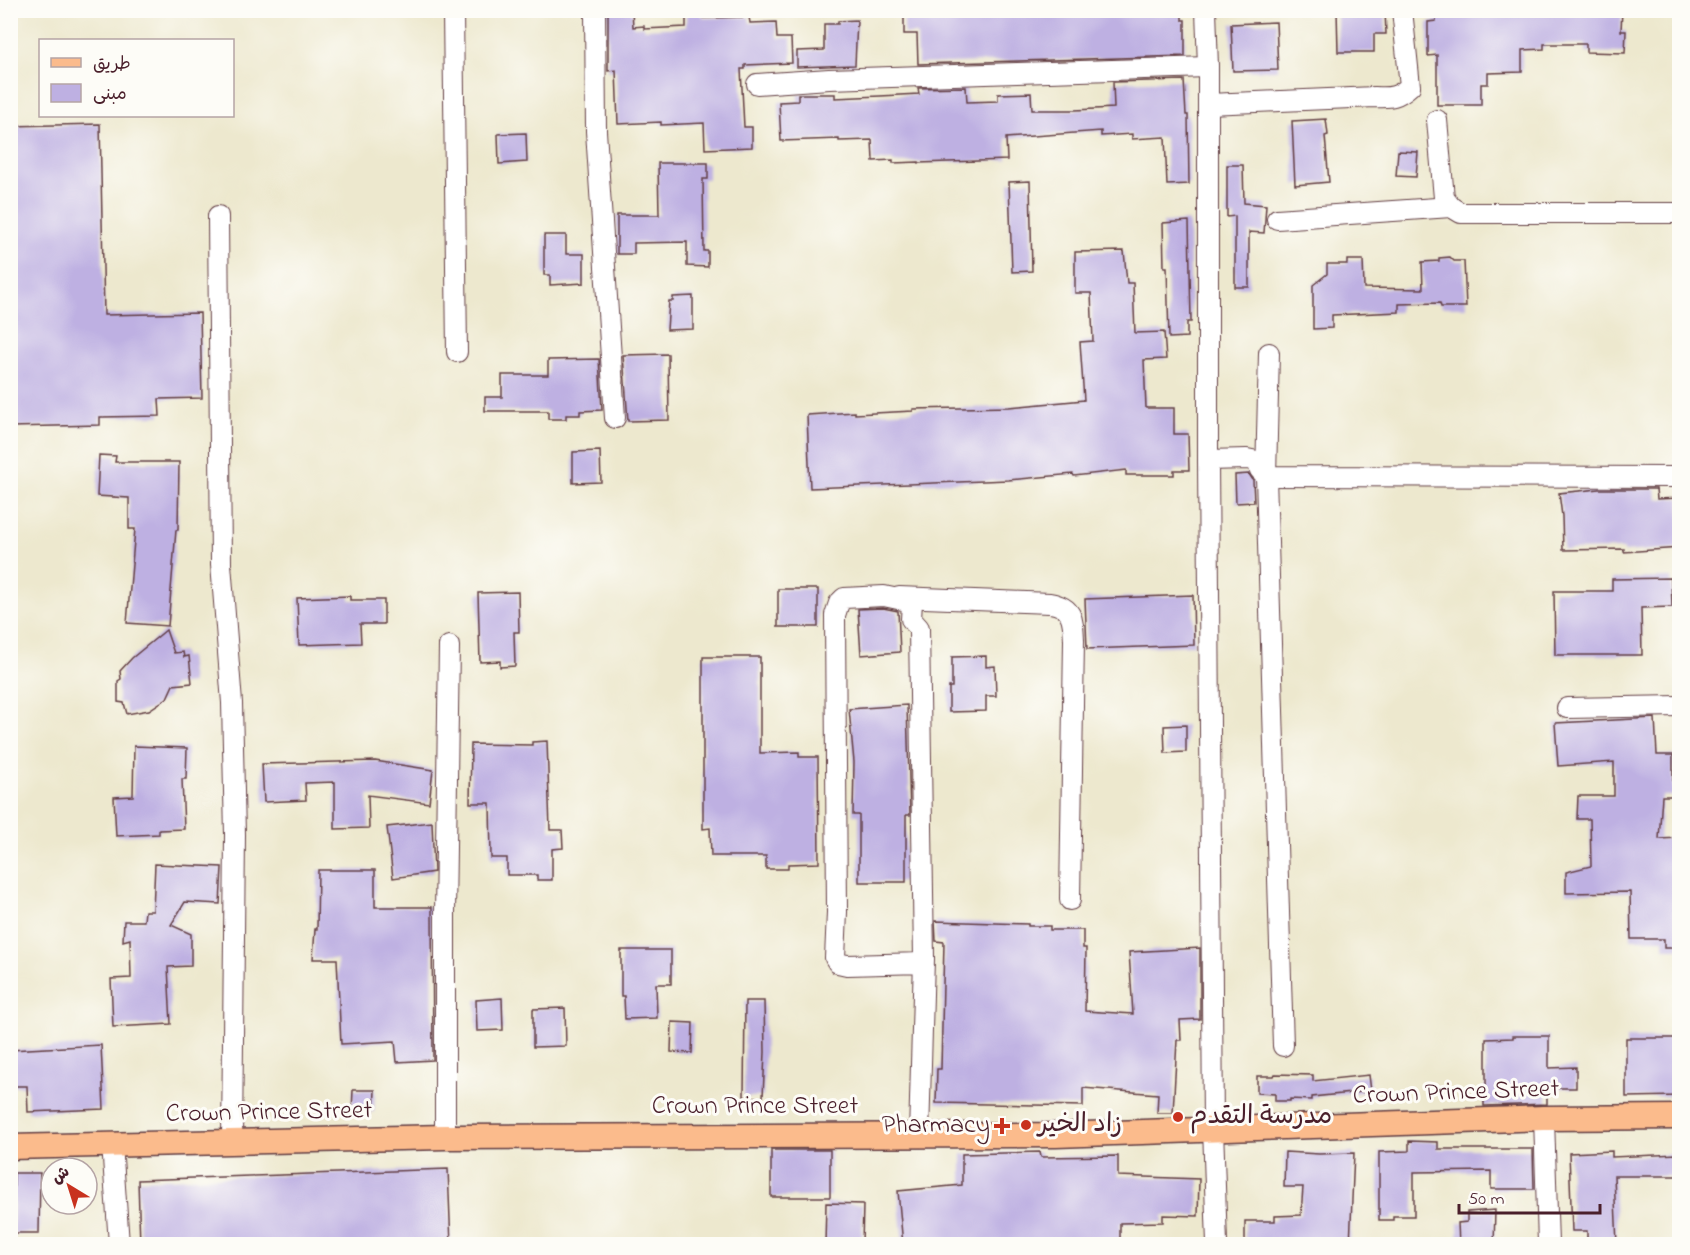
<svg xmlns="http://www.w3.org/2000/svg" width="1690" height="1255" font-family="'Indie Flower','Playpen Sans Arabic',sans-serif">
  <style>
    .building { fill: #beb0e2 }
    .lines { fill: none; stroke-linecap: round; stroke-linejoin: round }
    .minor-casing { stroke: #623d43; stroke-width: 22 }
    .major-casing { stroke: #623d43; stroke-width: 27 }
    .minor { stroke: #fff; stroke-width: 20 }
    .major { stroke: #fbbb8c; stroke-width: 24 }
    .poi-dot { fill: #c8321e; stroke: #fdfcf7; stroke-width: 2 }
    .labels { text-anchor: middle; dominant-baseline: central; stroke-width: 6; stroke-linejoin: round; paint-order: stroke }
    .street-label { font-size: 26px; fill: #4a1f2b; stroke: #fdfcf7 }
    .poi-label { font-size: 26px; fill: #4a1f2b; stroke: #fdfcf7; text-anchor: start }
  </style>
  <rect width="100%" height="100%" fill="#fdfcf7"/>
  <filter id="ink" filterUnits="userSpaceOnUse"><feTurbulence type="fractalNoise" baseFrequency=".0167" numOctaves="2"/><feDisplacementMap in="SourceGraphic" scale="12" xChannelSelector="R" yChannelSelector="G"/><feConvolveMatrix kernelMatrix="1 2 1 2 8 2 1 2 1" color-interpolation-filters="sRGB"/></filter>
  <filter id="wash" filterUnits="userSpaceOnUse"><feTurbulence type="fractalNoise" baseFrequency=".008" numOctaves="4" result="noise"/><feDisplacementMap in="SourceGraphic" scale="24" xChannelSelector="R" yChannelSelector="G"/><feGaussianBlur stdDeviation="1.35" result="paint"/><feColorMatrix in="noise" values="0 0 0 0 0 0 0 0 0 0 0 0 0 0 0 0 0 1.4 0 .05"/><feComposite in="paint" operator="in"/></filter>
  <g filter="url(#wash)">
    <rect width="100%" height="100%" fill="#ede8ce"/>
    <g id="blocks">
      <g class="building">
        <path d="M 608,10 L 632,10 L 633,27 L 644,26 L 644,29 L 686,27 L 686,10 L 702,10 L 703,18 L 749,17 L 750,23 L 776,22 L 777,38 L 791,38 L 792,63 L 745,65 L 745,69 L 741,69 L 744,127 L 752,127 L 752,147 L 705,149 L 704,123 L 661,125 L 661,122 L 618,124 L 616,70 L 608,71 Z"/>
        <path d="M 904,10 L 1182,10 L 1182,20 L 1185,20 L 1185,56 L 918,64 L 917,34 L 904,34 Z"/>
        <path d="M 1337,10 L 1385,10 L 1386,34 L 1374,34 L 1374,52 L 1338,52 Z"/>
        <path d="M 1526,10 L 1622,10 L 1621,31 L 1626,31 L 1625,53 L 1586,52 L 1586,44 L 1544,44 L 1544,49 L 1522,50 L 1522,72 L 1488,73 L 1488,84 L 1481,84 L 1481,105 L 1437,105 L 1437,55 L 1428,56 L 1428,22 L 1436,21 L 1436,12 L 1493,11 L 1493,13 L 1526,12 Z"/>
        <path d="M 857,20 L 855,65 L 797,67 L 797,51 L 824,50 L 824,24 L 838,24 L 838,21 Z"/>
        <path d="M 1276,22 L 1278,70 L 1233,71 L 1231,24 Z"/>
        <path d="M 1184,80 L 1186,115 L 1188,115 L 1189,184 L 1167,185 L 1165,137 L 1132,139 L 1132,134 L 1101,136 L 1101,131 L 1006,138 L 1007,160 L 919,163 L 919,162 L 893,163 L 893,160 L 873,161 L 872,140 L 839,141 L 839,139 L 781,141 L 779,102 L 798,101 L 798,94 L 835,94 L 835,98 L 880,96 L 919,94 L 918,88 L 966,87 L 967,102 L 998,101 L 998,94 L 1031,93 L 1032,110 L 1075,110 L 1114,108 L 1113,82 Z"/>
        <path d="M 1326,119 L 1328,135 L 1325,136 L 1329,182 L 1295,185 L 1292,121 Z"/>
        <path d="M 100,124 L 104,315 L 200,313 L 202,398 L 159,399 L 160,416 L 100,417 L 100,425 L 10,427 L 10,126 Z"/>
        <path d="M 526,133 L 527,162 L 499,164 L 498,134 Z"/>
        <path d="M 1398,151 L 1418,152 L 1416,177 L 1396,176 Z"/>
        <path d="M 658,163 L 708,163 L 708,179 L 703,179 L 704,251 L 708,251 L 708,267 L 687,266 L 687,242 L 634,243 L 634,254 L 617,254 L 617,215 L 659,215 Z"/>
        <path d="M 1227,165 L 1243,165 L 1244,203 L 1266,205 L 1264,233 L 1249,232 L 1249,287 L 1235,287 L 1235,216 L 1227,217 Z"/>
        <path d="M 1030,181 L 1032,271 L 1012,272 L 1009,182 Z"/>
        <path d="M 1189,221 L 1191,322 L 1187,322 L 1187,337 L 1169,338 L 1167,267 L 1164,267 L 1163,223 Z"/>
        <path d="M 544,235 L 566,235 L 566,254 L 584,254 L 584,283 L 550,285 L 550,275 L 544,275 Z"/>
        <path d="M 1124,251 L 1127,283 L 1133,283 L 1135,333 L 1164,332 L 1166,359 L 1144,360 L 1146,408 L 1174,408 L 1174,434 L 1188,434 L 1189,470 L 1174,470 L 1174,475 L 1126,475 L 1126,470 L 1074,476 L 1073,474 L 1008,480 L 810,488 L 807,415 L 855,412 L 855,414 L 913,411 L 913,409 L 1009,407 L 1084,400 L 1080,342 L 1093,341 L 1091,293 L 1075,293 L 1075,252 Z"/>
        <path d="M 1450,257 L 1454,261 L 1464,261 L 1466,307 L 1441,307 L 1440,303 L 1399,304 L 1399,312 L 1332,315 L 1332,328 L 1313,329 L 1313,285 L 1327,274 L 1327,264 L 1347,264 L 1347,260 L 1363,260 L 1364,288 L 1423,289 L 1422,262 L 1439,261 L 1439,258 Z"/>
        <path d="M 693,296 L 693,329 L 667,330 L 669,301 L 673,301 L 673,297 Z"/>
        <path d="M 668,354 L 669,420 L 628,421 L 623,355 Z"/>
        <path d="M 599,359 L 602,410 L 580,411 L 580,415 L 566,415 L 566,419 L 548,419 L 548,411 L 485,411 L 485,397 L 502,397 L 502,375 L 548,375 L 548,360 Z"/>
        <path d="M 600,451 L 601,482 L 573,483 L 573,452 Z"/>
        <path d="M 99,455 L 116,456 L 115,462 L 179,462 L 178,530 L 176,530 L 168,626 L 127,623 L 135,529 L 129,529 L 129,498 L 97,496 Z"/>
        <path d="M 1249,474 L 1253,480 L 1254,502 L 1236,503 L 1235,475 Z"/>
        <path d="M 1599,489 L 1656,489 L 1657,499 L 1680,498 L 1680,548 L 1624,552 L 1624,549 L 1563,550 L 1562,516 L 1559,493 Z"/>
        <path d="M 1671,578 L 1672,607 L 1641,608 L 1642,655 L 1555,655 L 1554,591 L 1612,591 L 1612,579 Z"/>
        <rect x="778" y="589" width="40" height="38"/>
        <path d="M 518,592 L 519,632 L 514,632 L 515,666 L 500,667 L 500,661 L 480,662 L 478,593 Z"/>
        <path d="M 1193,595 L 1194,645 L 1087,649 L 1085,599 Z"/>
        <path d="M 350,596 L 350,600 L 384,600 L 384,624 L 360,624 L 361,643 L 299,645 L 297,598 Z"/>
        <path d="M 883,608 L 898,611 L 900,652 L 861,655 L 858,609 Z"/>
        <path d="M 166,630 L 174,653 L 183,652 L 184,657 L 189,656 L 192,683 L 173,685 L 167,698 L 149,710 L 127,714 L 124,703 L 118,702 L 118,681 L 121,679 L 120,671 L 132,658 Z"/>
        <path d="M 986,656 L 986,667 L 995,666 L 996,696 L 986,696 L 986,711 L 949,712 L 949,687 L 952,687 L 952,657 Z"/>
        <path d="M 703,657 L 760,657 L 760,753 L 799,752 L 799,757 L 818,757 L 819,863 L 788,864 L 788,869 L 766,869 L 766,856 L 711,856 L 710,828 L 703,829 Z"/>
        <path d="M 907,705 L 910,815 L 906,815 L 906,882 L 859,882 L 859,815 L 853,815 L 854,762 L 849,709 Z"/>
        <path d="M 1655,718 L 1657,755 L 1673,755 L 1673,796 L 1662,796 L 1659,839 L 1680,838 L 1680,948 L 1664,948 L 1664,939 L 1631,939 L 1630,892 L 1566,893 L 1566,872 L 1591,866 L 1590,819 L 1577,819 L 1578,796 L 1614,796 L 1614,762 L 1558,766 L 1555,723 Z"/>
        <path d="M 1186,725 L 1186,752 L 1165,753 L 1164,726 Z"/>
        <path d="M 547,741 L 550,830 L 562,830 L 563,848 L 552,849 L 552,880 L 537,880 L 537,875 L 507,875 L 507,858 L 491,858 L 490,803 L 470,803 L 471,744 L 532,745 L 532,742 Z"/>
        <path d="M 134,746 L 187,748 L 186,779 L 182,779 L 184,829 L 159,830 L 159,834 L 116,836 L 114,797 L 133,796 Z"/>
        <path d="M 375,761 L 433,770 L 429,803 L 368,795 L 369,828 L 335,829 L 335,782 L 305,783 L 306,800 L 264,802 L 262,764 Z"/>
        <path d="M 432,822 L 434,872 L 393,878 L 387,827 Z"/>
        <path d="M 155,864 L 222,867 L 220,904 L 185,902 L 171,925 L 191,934 L 191,966 L 168,967 L 171,1024 L 113,1027 L 111,979 L 131,978 L 130,939 L 123,941 L 124,921 L 144,921 L 145,911 L 153,911 Z"/>
        <path d="M 318,870 L 375,870 L 375,907 L 432,907 L 433,1060 L 397,1062 L 395,1041 L 341,1044 L 337,959 L 313,959 L 315,929 L 317,929 Z"/>
        <path d="M 935,921 L 1028,924 L 1028,926 L 1050,926 L 1050,930 L 1083,930 L 1083,948 L 1086,948 L 1085,1011 L 1133,1014 L 1129,952 L 1200,948 L 1200,1019 L 1180,1020 L 1181,1040 L 1177,1040 L 1173,1113 L 1157,1113 L 1158,1094 L 1083,1088 L 1083,1106 L 936,1103 L 937,1069 L 941,1069 L 944,942 L 936,941 Z"/>
        <path d="M 621,950 L 671,950 L 671,984 L 656,984 L 657,1018 L 625,1019 L 624,996 L 621,996 Z"/>
        <path d="M 502,998 L 503,1030 L 477,1031 L 476,1000 Z"/>
        <path d="M 745,1001 L 764,1001 L 765,1052 L 763,1097 L 744,1097 Z"/>
        <path d="M 565,1008 L 566,1046 L 533,1047 L 533,1009 Z"/>
        <path d="M 672,1022 L 693,1023 L 692,1053 L 671,1052 Z"/>
        <path d="M 1513,1036 L 1549,1036 L 1549,1068 L 1576,1067 L 1576,1088 L 1547,1088 L 1547,1104 L 1484,1106 L 1484,1087 L 1486,1087 L 1486,1039 L 1513,1038 Z"/>
        <path d="M 1626,1038 L 1680,1038 L 1680,1096 L 1626,1097 Z"/>
        <path d="M 101,1045 L 104,1109 L 28,1112 L 27,1086 L 10,1086 L 10,1050 Z"/>
        <path d="M 1275,1074 L 1313,1075 L 1313,1081 L 1369,1075 L 1371,1091 L 1312,1097 L 1312,1100 L 1290,1099 L 1290,1101 L 1275,1101 L 1275,1094 L 1257,1093 L 1257,1076 L 1274,1076 Z"/>
        <path d="M 353,1090 L 375,1090 L 374,1112 L 352,1111 Z"/>
        <path d="M 1409,1141 L 1438,1142 L 1438,1149 L 1533,1149 L 1534,1189 L 1491,1189 L 1491,1171 L 1414,1172 L 1414,1216 L 1393,1216 L 1393,1220 L 1379,1220 L 1379,1152 L 1409,1151 Z"/>
        <rect x="771" y="1150" width="59" height="47"/>
        <path d="M 1612,1151 L 1612,1157 L 1678,1154 L 1679,1176 L 1614,1176 L 1617,1245 L 1587,1245 L 1587,1231 L 1572,1231 L 1569,1153 Z"/>
        <path d="M 1040,1152 L 1041,1157 L 1118,1156 L 1118,1176 L 1199,1179 L 1198,1216 L 1163,1215 L 1163,1222 L 1120,1223 L 1120,1245 L 1050,1245 L 1050,1240 L 954,1242 L 954,1245 L 903,1245 L 898,1191 L 962,1185 L 962,1154 Z"/>
        <path d="M 1285,1152 L 1319,1154 L 1354,1153 L 1350,1245 L 1245,1245 L 1245,1221 L 1275,1221 L 1275,1216 L 1301,1215 L 1303,1187 L 1284,1187 Z"/>
        <path d="M 448,1169 L 451,1245 L 140,1245 L 138,1180 Z"/>
        <path d="M 14,1173 L 40,1173 L 39,1233 L 13,1233 Z"/>
        <path d="M 826,1203 L 863,1204 L 862,1245 L 825,1245 Z"/>
        <path d="M 1495,1210 L 1494,1245 L 1459,1245 L 1458,1223 L 1467,1222 L 1467,1212 Z"/>
      </g>
    </g>
  </g>
  <g filter="url(#ink)">
    <use href="#blocks" fill-opacity="0" stroke="#623d43" stroke-width="1.5"/>
    <g class="lines">
      <defs>
        <g id="minor">
          <path d="M 453,10 L 457,352"/>
          <path d="M 595,10 L 596,131 L 615,418"/>
          <path d="M 1206,10 L 1208,67 L 1208,460 L 1213,1128 L 1217,1244"/>
          <path d="M 757,84 L 829,79 L 1208,67"/>
          <path d="M 1208,104 L 1375,97 C 1391,98 1398,97 1410,86 L 1402,10"/>
          <path d="M 1437,120 L 1444,198 L 1451,207 L 1461,213 L 1680,213"/>
          <path d="M 218,216 L 221,564 L 232,703 L 235,835 L 232,1141"/>
          <path d="M 1277,219 L 1451,207"/>
          <path d="M 1269,353 L 1266,476 L 1283,1046"/>
          <path d="M 1208,460 L 1247,459 L 1257,461 L 1260,470 L 1266,476 L 1680,477"/>
          <path d="M 899,597 L 1050,603 C 1073,607 1073,619 1074,640 L 1070,900"/>
          <path d="M 1567,708 L 1680,706"/>
          <path d="M 1544,1118 L 1548,1244"/>
          <path d="M 919,1135 L 924,959 L 919,628 L 911,619 L 912,602 L 884,596 L 844,598 L 839,603 L 835,615 L 837,912 L 835,958 L 838,963 L 847,965 L 923,963"/>
          <path d="M 445,1137 L 445,914 L 449,646"/>
          <path d="M 112,1144 L 119,1244"/>
        </g>
        <path id="major" d="M 10,1147 L 445,1137 L 1056,1135 L 1544,1118 L 1680,1117"/>
      </defs>
      <use href="#minor" class="minor-casing"/>
      <use href="#major" class="major-casing"/>
      <use href="#minor" class="minor"/>
      <use href="#major" class="major"/>
    </g>
  </g>
  <g class="poi-dot">
    <circle cx="1178" cy="1117" r="6"/>
    <circle cx="1026" cy="1125" r="6"/>
    <path d="M999 1117h6v6h6v6h-6v6h-6v-6h-6v-6h6z"/>
  </g>
  <g class="labels">
    <g class="street-label">
      <text transform="translate(1456 1093) rotate(-2)">Crown Prince Street</text>
      <text x="755" y="1107">Crown Prince Street</text>
      <text transform="translate(269 1113) rotate(-1)">Crown Prince Street</text>
    </g>
    <g class="poi-label">
      <text x="1190" y="1117">مدرسة التقدم</text>
      <text x="1038" y="1125">زاد الخير</text>
      <text x="990" y="1126" text-anchor="end">Pharmacy</text>
    </g>
  </g>
  <rect width="1690" height="1255" fill="none" stroke="#fdfcf7" stroke-width="36"/>
  <rect x="39" y="39" width="195" height="78" fill="#fdfcf7" stroke="#b5a4a5" stroke-width="1.5"/>
  <rect x="51" y="58" width="30" height="9" fill="#fbbb8c" stroke="#b5a4a5" stroke-width="1.5"/>
  <text x="93" y="69" font-size="18" fill="#4a1f2b">طريق</text>
  <rect x="51" y="84" width="30" height="18" fill="#beb0e2" stroke="#b5a4a5" stroke-width="1.5"/>
  <text x="93" y="99" font-size="18" fill="#4a1f2b">مبنى</text>
  <g transform="translate(69 1186) rotate(322)"><circle r="28" fill="#fdfcf7" stroke="#b5a4a5" stroke-width="1.5"/>
  <path d="M0-4.5L10 22L0 15L-10 22Z" fill="#c8321e"/>
  <text y="-9" font-size="16" font-weight="bold" text-anchor="middle" fill="#4a1f2b">ش</text>
  </g>
  <path d="M1459 1204v9h141v-9" fill="none" stroke="#4a1f2b" stroke-width="3"/>
  <text x="1468" y="1204" font-size="18" fill="#4a1f2b" stroke="#fdfcf7" stroke-width="4.5" paint-order="stroke">50 m</text>
</svg>
